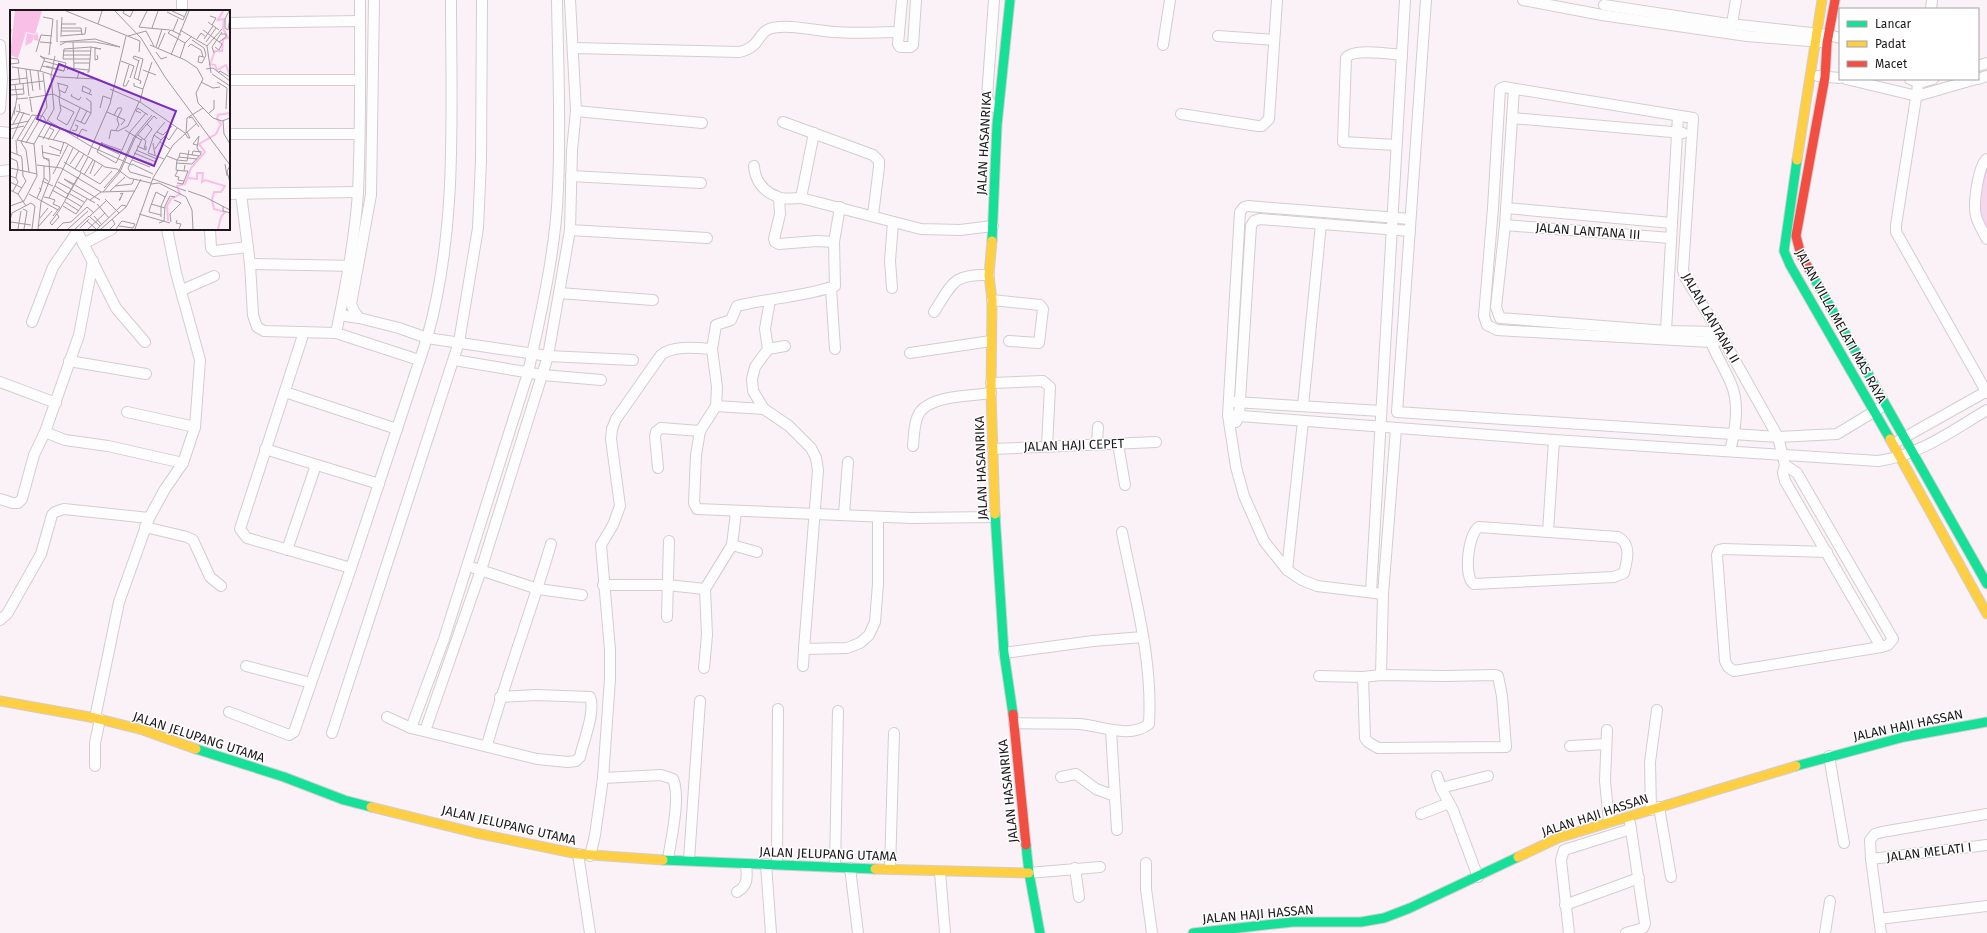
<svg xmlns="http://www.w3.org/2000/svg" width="1987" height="933" font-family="'Fira Sans',sans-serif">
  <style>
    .green { fill: #f7d7ec }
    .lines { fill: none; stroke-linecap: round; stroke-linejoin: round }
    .street-casing { stroke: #d3cdd1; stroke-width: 12 }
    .fast-casing { stroke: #d3cdd1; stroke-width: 11 }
    .slow-casing { stroke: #d3cdd1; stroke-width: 11 }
    .jam-casing { stroke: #d3cdd1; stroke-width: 11 }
    .street { stroke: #fefdfe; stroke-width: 10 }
    .fast { stroke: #16e098; stroke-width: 9 }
    .slow { stroke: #ffcf43; stroke-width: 9 }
    .jam { stroke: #f24e42; stroke-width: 9 }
    .labels { text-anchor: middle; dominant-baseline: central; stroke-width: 3; stroke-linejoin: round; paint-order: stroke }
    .street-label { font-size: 13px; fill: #1c171a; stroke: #fff }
    .inset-river { fill: none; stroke: #f9bfe6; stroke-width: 2 }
    .inset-road { fill: none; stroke: #a19a9f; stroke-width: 1 }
    .view { fill: #7b2cbf; fill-opacity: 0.15; stroke: #7b2cbf; stroke-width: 2 }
    .inset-edge { fill: none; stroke: #1c171a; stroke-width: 2 }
  </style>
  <rect width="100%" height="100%" fill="#faf2f7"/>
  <path class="green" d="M 1987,160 L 1987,230 L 1976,218 Z"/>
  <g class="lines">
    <defs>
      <g id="street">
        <path d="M 182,0 L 182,11"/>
        <path d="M 902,0 L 898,44 L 900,47 L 911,47 L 913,45 L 916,0"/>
        <path d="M 994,0 L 987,97 L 991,105 L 998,109"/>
        <path d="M 1426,0 L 1397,412 L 1778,437 L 1837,434 L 1880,408"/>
        <path d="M 1523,0 L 1602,15 L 1747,36 L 1822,42"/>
        <path d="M 1604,5 L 1722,23 L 1829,35 L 1840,38"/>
        <path d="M 1931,9 L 1932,0"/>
        <path d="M 229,23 L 360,21"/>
        <path d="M 1731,30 L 1736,0"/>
        <path d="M 1218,36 L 1274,40"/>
        <path d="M 1163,45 L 1170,0"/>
        <path d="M 574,48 L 739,52 C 761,47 757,34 769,29 C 784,23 818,31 834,32 C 856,34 878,32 899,32"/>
        <path d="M 1978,66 L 1987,63"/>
        <path d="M 1818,76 L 1840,78"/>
        <path d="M 1846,79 L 1917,96 L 1976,79"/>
        <path d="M 1910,79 L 1919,83 L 1933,79"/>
        <path d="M 1919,79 L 1896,225 L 1896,232 L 1987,393"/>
        <path d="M 1978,79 L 1987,76"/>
        <path d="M 229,80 L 360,80"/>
        <path d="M 1514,89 L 1505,225 L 1496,307 L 1500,318 L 1666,331 L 1719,332"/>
        <path d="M 0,109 L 2,79 L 0,45"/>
        <path d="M 576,111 L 702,123"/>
        <path d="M 1181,114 L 1258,126 L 1262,126 L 1269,119 L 1277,0"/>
        <path d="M 1512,118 L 1683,133"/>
        <path d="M 783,122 L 873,155 L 879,161 L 879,167 L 873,215"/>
        <path d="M 0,132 L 11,133"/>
        <path d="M 814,133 L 801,198 L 921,229 L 960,230 L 993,226"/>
        <path d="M 229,134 L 359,134"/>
        <path d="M 1396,145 L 1343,142 L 1346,58 C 1353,48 1390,54 1402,55"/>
        <path d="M 1987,159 C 1978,165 1973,205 1976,216 C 1978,224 1983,232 1987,239"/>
        <path d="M 754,166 C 755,181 764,192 778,197 C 784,200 794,198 801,198"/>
        <path d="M 0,171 L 11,170"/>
        <path d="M 571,176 L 701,183"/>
        <path d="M 229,194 L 358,192"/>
        <path d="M 241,194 L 250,264 L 253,315 L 257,327 L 264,331 L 336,333 L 419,360"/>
        <path d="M 779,198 L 780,214 L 774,239 L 775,242 L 779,244 L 817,241 L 834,242"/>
        <path d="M 1506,208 L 1672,223"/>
        <path d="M 1505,225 L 1671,238"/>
        <path d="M 76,229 L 116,308 L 145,342"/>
        <path d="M 210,229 L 211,248 L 214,251 L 248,247"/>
        <path d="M 570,230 L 707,238"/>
        <path d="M 83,244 L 112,229"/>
        <path d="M 93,261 L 79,335 L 45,432 L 65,440 L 108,446 L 183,463 L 195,427 L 200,360 L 176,273 L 167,229"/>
        <path d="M 250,264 L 356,266"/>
        <path d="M 831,288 L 835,349"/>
        <path d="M 892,288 L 890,261 L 893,222"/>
        <path d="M 182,290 L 214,276"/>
        <path d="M 559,293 L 653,300"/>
        <path d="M 770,300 L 765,329 L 768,349 L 755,367 L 752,379 L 753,391 L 764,409 L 789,426 L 811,448 L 816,458 L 818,470 L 804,649"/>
        <path d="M 992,300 L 1040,305 L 1043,309 L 1039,343 L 1009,341"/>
        <path d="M 934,312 C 953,283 952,274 989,275"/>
        <path d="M 340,315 L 359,318 L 399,328 L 427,338 L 548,356 L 633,360"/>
        <path d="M 359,318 L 354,311 L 351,304 L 371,195 L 374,0"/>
        <path d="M 32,322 L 53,267 L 77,232"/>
        <path d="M 1666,331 L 1678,116"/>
        <path d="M 304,332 L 240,529 L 247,538 L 351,568"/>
        <path d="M 336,333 C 346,286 355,239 358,192 C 361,128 360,64 360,0"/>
        <path d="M 1709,337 C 1715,355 1727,371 1733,389 C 1739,407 1735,433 1730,451"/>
        <path d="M 1723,340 L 1710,342 L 1497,330 L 1487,325 L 1484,316 L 1493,208 L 1500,89 L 1504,87 L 1693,118 L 1683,270 L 1685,277 L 1719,332 L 1778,437 L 1785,465 L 1783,473 L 1785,481 L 1881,647"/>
        <path d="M 712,349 L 717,387 L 716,406 L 764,409"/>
        <path d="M 768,349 L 785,346"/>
        <path d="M 910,353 L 991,341"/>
        <path d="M 454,360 L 543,375 L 601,380"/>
        <path d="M 69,361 L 146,374"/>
        <path d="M 0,382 L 56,403"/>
        <path d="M 991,383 L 1043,381 L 1050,387 L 1047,446"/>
        <path d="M 285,392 L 397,429"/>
        <path d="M 1234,402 L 1381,411"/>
        <path d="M 716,406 L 700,431 L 696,455 L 694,503 L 697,509 L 911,518 L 995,517"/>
        <path d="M 1303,406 L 1321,224"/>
        <path d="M 127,412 L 195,427"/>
        <path d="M 1228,415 L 1554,440 L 1878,461 C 1918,456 1953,430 1987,410"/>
        <path d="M 1236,422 L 1239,416 L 1251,226 L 1254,221 L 1260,219 L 1410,231"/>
        <path d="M 1898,441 L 1987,391"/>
        <path d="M 1097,443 L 1098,427"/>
        <path d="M 1118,444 L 1125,485"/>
        <path d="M 913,446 C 914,436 914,420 920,412 C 932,395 972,396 991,393"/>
        <path d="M 265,449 L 379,484"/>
        <path d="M 993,449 L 1156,442"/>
        <path d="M 1785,465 L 1797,473 L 1893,639 L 1888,645 L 1881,647 L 1734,671 L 1728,667 L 1725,661 L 1717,555 L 1719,550 L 1723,549 L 1827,552"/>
        <path d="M 658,468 L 655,437 L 656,432 L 661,428 L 700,431"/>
        <path d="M 0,499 L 13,503 L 18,503 L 22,499 L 34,455 L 45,432"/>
        <path d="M 844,514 L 848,462"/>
        <path d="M 145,527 L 187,537 L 193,540 L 210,577 L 221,586"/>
        <path d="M 1479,527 L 1618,537 C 1632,544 1627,561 1624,573 L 1614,577 L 1474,584 C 1463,578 1468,533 1479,527 Z"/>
        <path d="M 1548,532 L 1554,440"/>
        <path d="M 732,545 L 757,552"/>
        <path d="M 287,550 L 316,465"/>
        <path d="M 474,568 L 538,589 L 582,595"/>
        <path d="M 1287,570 L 1303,421"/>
        <path d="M 603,585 L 667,585 L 705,589"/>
        <path d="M 1371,592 L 1405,0"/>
        <path d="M 1383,594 L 1317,586 L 1302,580 L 1287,570 L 1264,541 L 1244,496 L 1236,467 L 1228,415 L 1240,212 L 1244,207 L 1248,206 L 1410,219"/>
        <path d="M 667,617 L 669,541"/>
        <path d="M 0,620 L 7,614 L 41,554 L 52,515 L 55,512 L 64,509 L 149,518"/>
        <path d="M 1004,653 L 1093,641 L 1143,637"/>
        <path d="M 246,666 L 311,683"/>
        <path d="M 803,666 L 804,649 L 847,648 L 860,643 L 869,635 L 875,622 L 878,584 L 878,517"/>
        <path d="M 704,668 L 707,635 L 705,589 L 732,545 L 736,512"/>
        <path d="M 1381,675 L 1383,594 L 1396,429"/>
        <path d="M 1319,676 L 1363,677 L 1381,675 L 1446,676 L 1495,675 L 1498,676 L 1502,696 L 1506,747 L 1378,748 L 1368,742 L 1365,738 L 1363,677"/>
        <path d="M 229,712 L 289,735 L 294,732 L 351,568 L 427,338 C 458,229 451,112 451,0"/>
        <path d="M 387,717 L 411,728 L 537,759 L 568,762 L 576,761 L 580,757 C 583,742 596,711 590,697 L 537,695 L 500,697"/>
        <path d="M 95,718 L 119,602 L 149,518 L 165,489 L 183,463"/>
        <path d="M 1014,723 C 1036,724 1058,723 1080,724 C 1101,726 1130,739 1149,724 C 1153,658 1134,595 1122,532"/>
        <path d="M 411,728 L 444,639 L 528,373 C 541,313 556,250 558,188 C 561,125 558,63 557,0"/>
        <path d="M 1111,730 L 1117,830"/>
        <path d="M 1607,730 L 1605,781 L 1609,822"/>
        <path d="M 425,731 L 481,570 L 548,356 L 570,230 L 572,150 L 576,111 L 570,0"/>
        <path d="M 332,733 L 459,342 L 478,228 L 481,161 L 482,0"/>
        <path d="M 487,745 C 506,677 531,612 551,544"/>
        <path d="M 1570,746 L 1606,744"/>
        <path d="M 1829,756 L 1844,843"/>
        <path d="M 95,766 L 95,743 L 100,719"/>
        <path d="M 1437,776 L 1441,788 L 1488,776"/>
        <path d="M 1061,777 L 1076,774 L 1096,789 L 1115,796"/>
        <path d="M 603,778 L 661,775 L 673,779 C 681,797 671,839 668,859"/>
        <path d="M 1441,788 L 1453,810 L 1478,877"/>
        <path d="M 1659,807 L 1671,877"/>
        <path d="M 1651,810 L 1650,762 L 1657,710"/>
        <path d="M 1421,814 L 1449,803"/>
        <path d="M 578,854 L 590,933"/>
        <path d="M 590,856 L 595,835 L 603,778 L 610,679 L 610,650 L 601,545 L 613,525 L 620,506 L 611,439 L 612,429 L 616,419 L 661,355 C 673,345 697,348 712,349 L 716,325 L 731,320 L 737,306 C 769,298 803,297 835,286 L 834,242 L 840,207"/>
        <path d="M 1871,859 L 1987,845"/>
        <path d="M 689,860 L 700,701"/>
        <path d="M 1146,863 L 1146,889 L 1152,933"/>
        <path d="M 766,864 L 771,933"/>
        <path d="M 777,864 L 778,709"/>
        <path d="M 835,867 L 838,711"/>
        <path d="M 850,868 L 858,933"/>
        <path d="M 1075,868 L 1079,897"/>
        <path d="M 890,869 L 894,733"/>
        <path d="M 940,872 L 945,933"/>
        <path d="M 1029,873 L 1100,867"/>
        <path d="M 737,892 C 749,885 747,876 746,864"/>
        <path d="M 1565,905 L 1639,878"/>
        <path d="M 1879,919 L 1987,906"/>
        <path d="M 1569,933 L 1561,860 L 1564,850 L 1631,829"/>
        <path d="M 1626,933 L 1643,928 L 1645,924 L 1630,823"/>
        <path d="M 1825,933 L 1830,901"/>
        <path d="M 1881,933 L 1871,859 L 1870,840 L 1875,834 L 1882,832 L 1987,814"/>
      </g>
      <g id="fast">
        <path d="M 1797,160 L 1784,251 L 1790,265 L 1890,439"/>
        <path d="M 992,241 L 997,125 L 1010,0"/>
        <path d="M 1810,271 L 1987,584"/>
        <path d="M 995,514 L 1004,653 L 1013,714"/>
        <path d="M 196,749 L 284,777 L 344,800 L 371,807"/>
        <path d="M 1796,766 L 1904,737 L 1987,722"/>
        <path d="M 1026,845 L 1029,873 L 1040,933"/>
        <path d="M 663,860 L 875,869"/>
        <path d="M 1193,933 L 1293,922 L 1361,922 L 1384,918 L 1410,908 L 1518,857"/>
      </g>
      <g id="slow">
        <path d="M 1797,160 L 1822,0"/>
        <path d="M 992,241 L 989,275 L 992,300 L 991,393 L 995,514"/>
        <path d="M 1890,439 L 1987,614"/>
        <path d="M 0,701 L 95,718 L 143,730 L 196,749"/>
        <path d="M 371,807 L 476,833 L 578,854 L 663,860"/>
        <path d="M 1518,857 L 1558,838 L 1796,766"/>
        <path d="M 875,869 L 1029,873"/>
      </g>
      <g id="jam">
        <path d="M 1810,271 L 1801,255 L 1796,236 L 1825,77 L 1827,43 L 1835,0"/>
        <path d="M 1013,714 L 1026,845"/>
      </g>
    </defs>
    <use href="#street" class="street-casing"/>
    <use href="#fast" class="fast-casing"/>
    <use href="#slow" class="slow-casing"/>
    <use href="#jam" class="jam-casing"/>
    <use href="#street" class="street"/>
    <use href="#fast" class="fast"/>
    <use href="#slow" class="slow"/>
    <use href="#jam" class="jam"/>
  </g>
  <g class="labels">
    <g class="street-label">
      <text transform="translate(984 143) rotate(-87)">JALAN HASANRIKA</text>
      <text transform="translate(1588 231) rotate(4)">JALAN LANTANA III</text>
      <text transform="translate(1711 318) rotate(60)">JALAN LANTANA II</text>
      <text transform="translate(1841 326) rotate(61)">JALAN VILLA MELATI MAS RAYA</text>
      <text transform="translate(1074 445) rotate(-2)">JALAN HAJI CEPET</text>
      <text transform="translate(981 468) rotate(-92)">JALAN HASANRIKA</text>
      <text transform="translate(1908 725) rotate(-12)">JALAN HAJI HASSAN</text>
      <text transform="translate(199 737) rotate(18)">JALAN JELUPANG UTAMA</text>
      <text transform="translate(1008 791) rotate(-96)">JALAN HASANRIKA</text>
      <text transform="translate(1595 815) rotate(-18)">JALAN HAJI HASSAN</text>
      <text transform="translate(509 825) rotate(13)">JALAN JELUPANG UTAMA</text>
      <text transform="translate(1929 852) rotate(-7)">JALAN MELATI I</text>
      <text transform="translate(828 854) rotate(2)">JALAN JELUPANG UTAMA</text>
      <text transform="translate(1258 914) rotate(-5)">JALAN HAJI HASSAN</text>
    </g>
  </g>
  <g transform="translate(10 10)">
    <rect width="220" height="220" fill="#faf2f7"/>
    <path d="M 5,1 L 32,1 L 26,21 L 25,24 L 16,22 L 8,48 L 0,45 ZM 27,22 L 29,31 L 24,30 L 24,26 L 22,32 L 15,36 L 17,23 L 25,25 Z" fill="#f9bfe6"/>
    <path class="inset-river" d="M 213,1 L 208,10 L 214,9 L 213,18 L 218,28 L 213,29 L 212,41 L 205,41 L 200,54 L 205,55 L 207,60 L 216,55 L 220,66M 178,168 L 187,169 L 187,163 L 193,163 L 192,172 L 195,170 L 215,176 L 211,182 L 204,182 L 202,190 L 204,199 L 215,202 L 211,207 L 208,219M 158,211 L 157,196 L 161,189 L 170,184 L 167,176 L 175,174 L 181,158 L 195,142 L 189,134 L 206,124 L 211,114 L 207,109 L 208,105 L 220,103"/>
    <path class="inset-road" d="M 56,1 L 130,31 L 129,42M 105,1 L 131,28 L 155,67 L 220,155M 114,1 L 113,3 L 120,7 L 123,1M 137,1 L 129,17 L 138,18M 162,1 L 175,7M 157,2 L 173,10 L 177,1M 200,6 L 206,8 L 202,15M 33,7 L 43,9 L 39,45M 198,12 L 209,20M 51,14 L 66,14M 88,14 L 92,1M 51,18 L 71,18 L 72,25M 138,18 L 160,20M 142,18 L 148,1M 170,20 L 197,36M 193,20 L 212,34 L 209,40 L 205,37M 218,20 L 215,18 L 215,9 L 219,1M 218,20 L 220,7M 51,21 L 72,21M 163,21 L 168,9M 51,25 L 52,7M 171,25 L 161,20 L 158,23 L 175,33 L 182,26M 50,26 L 75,24 L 76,17M 118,26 L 136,21 L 144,36M 187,29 L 191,23 L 195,26M 194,29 L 203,16M 182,30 L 194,38 L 196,45 L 192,53 L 188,52 L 189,46 L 194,47M 0,31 L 1,19M 30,32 L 42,33M 47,32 L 47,10M 63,32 L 64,58M 196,32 L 206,18M 209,32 L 216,27 L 216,24 L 211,24M 50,35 L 56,32 L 85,32 L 110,37 L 85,29 L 50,32M 140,35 L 175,50 L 187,58 L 193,69 L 186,83 L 188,93 L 203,108 L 212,111 L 220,108M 197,36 L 201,63M 197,36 L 212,19M 146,37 L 152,19M 178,37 L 181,34 L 184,36 L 191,40 L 193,47M 85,38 L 85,50 L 88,49 L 87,45M 148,39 L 155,23M 53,41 L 81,41M 26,42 L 31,25 L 42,26M 146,42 L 151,49 L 157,47M 204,43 L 202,37 L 212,22M 53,45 L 80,45M 161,45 L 179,1M 0,48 L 8,49 L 9,53 L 0,54M 170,48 L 175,33M 80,49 L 53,49 L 54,39 L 81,37 L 91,39 L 85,38M 129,50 L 124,68 L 131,71 L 130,74M 34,51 L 55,57M 111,51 L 124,56 L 120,68M 64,53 L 80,53M 32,56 L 54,61 L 56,53 L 35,48M 36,56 L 54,61M 2,57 L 30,61 L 49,67 L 85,69 L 105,76M 8,57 L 10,74M 16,59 L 19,86M 196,59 L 203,58 L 220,71M 20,60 L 23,81M 57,60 L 59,58 L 79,60M 133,60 L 146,65M 28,61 L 30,80M 30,61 L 35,48 L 30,46 L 34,49M 77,62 L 79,62 L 81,37M 208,63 L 210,61 L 220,67M 202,64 L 220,76M 67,69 L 69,62 L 74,63M 0,70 L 17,68M 119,70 L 116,76 L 113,76 L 119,55M 128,70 L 133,49 L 124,46 L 123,48 L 129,51M 191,72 L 203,78 L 210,77M 207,72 L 217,78 L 216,99M 47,73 L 58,76 L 55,83 L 49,80M 48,73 L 50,85 L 49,88 L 50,96 L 51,100 L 47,109 L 57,115 L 64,102 L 50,95M 124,73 L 124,76 L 133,79 L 142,52M 0,75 L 34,71M 100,79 L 130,92 L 175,123M 0,80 L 14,79M 62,84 L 61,86 L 69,90 L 71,87M 79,84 L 81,80 L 73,76 L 72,81 L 82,85M 0,85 L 14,84 L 13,74M 21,87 L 19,88 L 43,84 L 81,103M 6,89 L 18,88M 20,89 L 22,102M 130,92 L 133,79M 90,98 L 93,86 L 101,89M 6,101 L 20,105M 97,102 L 115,110 L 111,115M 220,102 L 220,76M 131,103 L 126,101 L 128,98 L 138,105M 199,103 L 204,99 L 204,90M 4,105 L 7,87 L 5,75M 22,105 L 33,106 L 36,111M 104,105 L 108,98 L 112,98M 179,108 L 182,107 L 189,117M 37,110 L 82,137 L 122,155M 66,110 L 75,114 L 81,103 L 81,92 L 76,88M 213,111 L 214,124 L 220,134M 71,112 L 77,101M 0,113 L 5,97M 3,114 L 10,101 L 9,94M 0,115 L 19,111M 0,119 L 14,116M 62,120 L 66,121 L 68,116 L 65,115M 106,120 L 109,115 L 107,109 L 112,99M 115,120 L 131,130M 147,122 L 153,125 L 162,116M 59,123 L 70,98M 175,123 L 178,128 L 180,128 L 177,122M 176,123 L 177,108 L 193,98M 128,125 L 136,131 L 134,139M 144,125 L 155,112M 28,126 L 56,133 L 95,157 L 107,159 L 119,168 L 141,173M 67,128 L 72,119 L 77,121M 2,129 L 14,102M 33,129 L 42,113M 99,129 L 101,120 L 108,121 L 118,116 L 129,92M 6,130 L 7,144M 7,130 L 22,105M 7,130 L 24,134M 38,130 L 44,120 L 40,118M 43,130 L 50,119M 134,130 L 142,119 L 137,114M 151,130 L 155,126 L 159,130 L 167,118M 150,132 L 160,139M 16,133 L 37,97 L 33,63M 91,133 L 111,140M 143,133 L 145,145M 32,135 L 33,147 L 39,151M 90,135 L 109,144M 187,135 L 183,134 L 189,126M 39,136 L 51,141M 127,136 L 136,140 L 136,136M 145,139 L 151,130 L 144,125 L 138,143 L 154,149M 88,140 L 92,132 L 87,142 L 106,153 L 108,149M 126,140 L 147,149M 1,142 L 11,146 L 12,149 L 13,166 L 16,171 L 8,184M 32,142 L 50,146M 124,143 L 146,152M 50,144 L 54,132M 78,145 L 100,94 L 116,26M 182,145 L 183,141 L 192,142M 157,146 L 167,150 L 166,160 L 174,161 L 175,155M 123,147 L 142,154M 169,147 L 170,143 L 189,146M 0,148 L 7,151 L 8,158 L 6,168 L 0,166M 108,149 L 120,122 L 136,103M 122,150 L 140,157M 167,150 L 169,147 L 187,149M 167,150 L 177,151 L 179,140M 54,152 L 65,159 L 74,144M 166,153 L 182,154 L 191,144 L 187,138 L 189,126M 60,154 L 69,141M 122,154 L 143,164M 215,154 L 217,166M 27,155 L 51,158 L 91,182 L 125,181M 34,156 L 34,168 L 38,171M 220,156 L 217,161 L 220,173M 0,158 L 27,164M 118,158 L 132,129M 118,158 L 120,162 L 141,168M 65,159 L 90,174 L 102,161M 168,160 L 165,166 L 169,167 L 168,170 L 174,171M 109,161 L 124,127 L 142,105M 19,162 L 16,140 L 11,132 L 27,105M 70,162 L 78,147M 43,164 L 58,135M 80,164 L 85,151M 74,165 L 83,150M 84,166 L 92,156M 143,169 L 176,181M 32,171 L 43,176M 0,172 L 12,178M 48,172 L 61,179M 167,173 L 173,174 L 178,161 L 174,161M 141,174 L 149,173 L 176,187 L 182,200 L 183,219M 63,175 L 54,169 L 64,174M 65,175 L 90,190M 45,176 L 58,184M 105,176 L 122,174 L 124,169M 94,178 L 109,161M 0,180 L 8,184 L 16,196M 42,180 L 56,188 L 68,167M 62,180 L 85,193M 3,181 L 8,172 L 6,168M 100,181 L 115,167M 178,181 L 195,187 L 220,200M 30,182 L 34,168M 93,182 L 110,162 L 125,128 L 144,106 L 147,109M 19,184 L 48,200M 60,184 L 74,192M 110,184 L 113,183 L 111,187 L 110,190 L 109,190 L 111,187M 34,187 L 39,188 L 63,138M 27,188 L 31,179 L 29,178M 39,188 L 45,190 L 43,194 L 50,197 L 43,206M 57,188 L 72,197M 95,189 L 109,203M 80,190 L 91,182M 55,192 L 69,201M 87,194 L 99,208M 141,194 L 155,198M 0,196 L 14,191 L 27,166 L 24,134 L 44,99 L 41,66 L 45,46M 53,196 L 66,204 L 77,189M 213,196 L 213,201 L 220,203M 13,199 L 17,201 L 14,219M 47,204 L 49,207 L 42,215 L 40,213 L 49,201 L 71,163M 129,204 L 160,213M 151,205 L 139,202 L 140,198 L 146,182 L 155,187M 80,206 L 96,191M 84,206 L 92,215M 151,207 L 151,196 L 158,181M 30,208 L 38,198M 0,210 L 2,203 L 21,193 L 25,196 L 22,219M 167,210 L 166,213 L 171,214 L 169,219M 77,211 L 86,219M 1,212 L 21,215M 161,212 L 160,204 L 171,193 L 164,190M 149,213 L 154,211 L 155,196 L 160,186 L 165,187M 28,217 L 42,201M 70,218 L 79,209M 8,219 L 11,201M 28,219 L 31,192 L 40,169 L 39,149 L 33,148M 47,219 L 53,213 L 61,212 L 77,197 L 84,203M 58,219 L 78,201M 65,219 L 79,206 L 90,216M 78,219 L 95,203M 87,219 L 112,195 L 116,196M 91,219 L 116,197 L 131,169M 100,219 L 105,214 L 102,209M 106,219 L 111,212 L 112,211 L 125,214 L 123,218 L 109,216M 125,219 L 143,168 L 163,135 L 187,113"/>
    <path class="view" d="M 49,54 L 166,101 L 144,156 L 27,109 Z"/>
    <rect width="220" height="220" class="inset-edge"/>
  </g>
  <rect x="1839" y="8" width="140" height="72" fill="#ffffff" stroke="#a4a2a3"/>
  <rect x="1847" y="21" width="20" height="6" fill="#16e098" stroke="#a4a2a3"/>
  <text x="1875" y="28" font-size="12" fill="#1c171a">Lancar</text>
  <rect x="1847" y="41" width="20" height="6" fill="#ffcf43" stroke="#a4a2a3"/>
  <text x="1875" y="48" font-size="12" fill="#1c171a">Padat</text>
  <rect x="1847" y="61" width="20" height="6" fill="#f24e42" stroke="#a4a2a3"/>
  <text x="1875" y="68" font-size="12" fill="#1c171a">Macet</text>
</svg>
